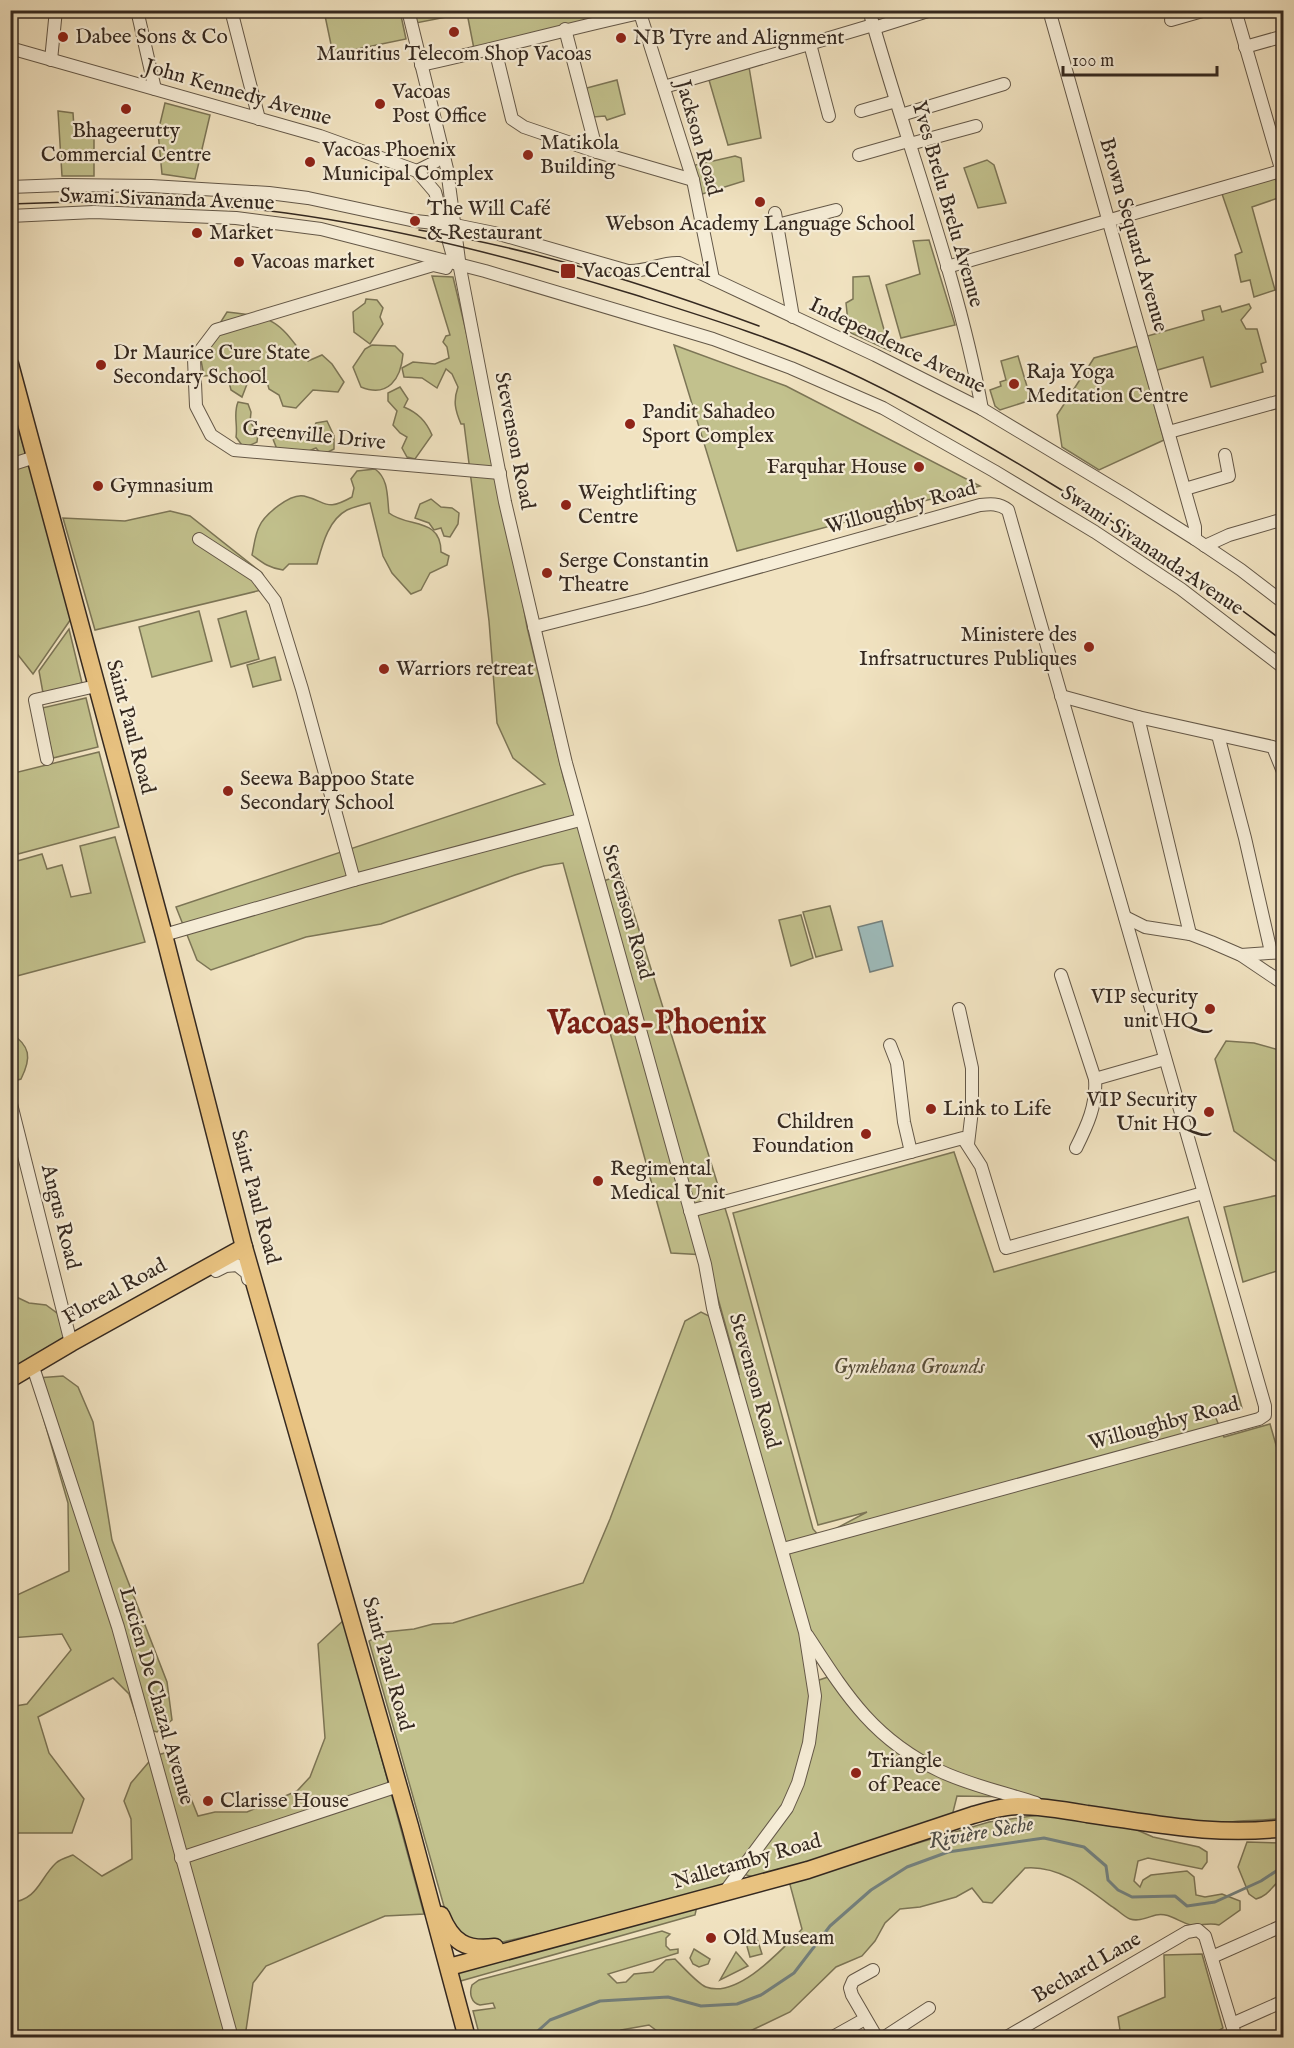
<svg xmlns="http://www.w3.org/2000/svg" width="1294" height="2048" font-family="'IM FELL English',serif">
  <style>
    .green { fill: #c2c18d; stroke: #7c7556; stroke-width: 1.5; fill-rule: evenodd }
    .water { fill: #9ebcbc; stroke: #74817e; stroke-width: 1.5 }
    .lines { fill: none; stroke-linecap: round; stroke-linejoin: round }
    .stream { stroke: #74817e; stroke-width: 3 }
    .minor-casing { stroke: #645848; stroke-width: 14 }
    .major-casing { stroke: #352920; stroke-width: 19 }
    .minor { stroke: #f6edd7; stroke-width: 12 }
    .major { stroke: #e8c280; stroke-width: 16 }
    .tram { stroke: #352920; stroke-width: 1.5 }
    .poi-dot { fill: #8f2418; stroke: #f6edd7; stroke-width: 2 }
    .labels { text-anchor: middle; dominant-baseline: central; stroke-width: 4.5; stroke-linejoin: round; paint-order: stroke }
    .poi-label { font-size: 21px; fill: #352920; stroke: #f6edd7; text-anchor: start }
    .street-label { font-size: 21px; fill: #352920; stroke: #f6edd7 }
    .park-label { font-size: 21px; font-style: italic; fill: #584f3b; stroke: #f6edd7 }
    .water-label { font-size: 22px; font-style: italic; fill: #4f4e47; stroke: #f6edd7 }
    .town-label { font-size: 33px; font-weight: bold; fill: #7a1f14; stroke: #f6edd7 }
  </style>
  <rect width="100%" height="100%" fill="#f1e3c1"/>
  <filter id="stains"><feTurbulence type="fractalNoise" baseFrequency=".00333" numOctaves="4"/><feColorMatrix values="0 0 0 0 .2 0 0 0 0 .09 0 0 0 0 .02 0 0 0 .5 -.17"/></filter>
  <radialGradient id="worn" r=".72"><stop offset=".6" stop-color="#630" stop-opacity="0"/><stop offset="1" stop-color="#630" stop-opacity=".3"/></radialGradient>
  <g class="green">
    <path d="M 324,11 L 400,11 L 406,39 L 333,54 Z"/>
    <path d="M 413,11 L 623,11 L 474,49 L 467,13 L 416,23 Z"/>
    <path d="M 749,67 L 761,138 L 728,145 L 709,80 Z"/>
    <path d="M 617,80 L 625,114 L 607,120 L 605,116 L 593,117 L 583,89 Z"/>
    <path d="M 165,103 L 210,115 L 195,179 L 162,174 L 158,132 Z"/>
    <path d="M 58,111 L 73,113 L 74,128 L 94,129 L 94,176 L 62,176 Z"/>
    <path d="M 735,156 L 741,158 L 744,181 L 699,195 L 691,166 Z"/>
    <path d="M 987,160 L 994,165 L 1006,203 L 978,208 L 964,168 Z"/>
    <path d="M 1275,176 L 1281,197 L 1252,207 L 1275,290 L 1254,297 L 1250,280 L 1241,282 L 1235,255 L 1242,252 L 1221,191 Z"/>
    <path d="M 929,240 L 955,325 L 901,338 L 886,285 L 920,274 L 913,241 Z"/>
    <path d="M 432,276 L 453,277 L 500,473 L 527,627 L 564,780 L 596,873 L 597,883 L 622,875 L 729,1221 L 813,1529 L 820,1537 L 867,1512 L 818,1525 L 733,1213 L 954,1152 L 994,1272 L 1188,1217 L 1242,1408 L 1215,1416 L 1224,1437 L 1270,1424 L 1283,1469 L 1283,1818 C 1258,1822 1231,1819 1206,1826 L 1025,1797 L 957,1796 L 952,1816 L 760,1879 L 740,1873 L 721,1893 L 485,1946 L 461,1937 L 449,1924 L 369,1641 L 385,1632 L 414,1629 L 433,1624 L 453,1623 L 583,1583 L 610,1519 L 685,1321 L 701,1312 L 709,1316 L 731,1373 L 739,1374 L 706,1255 L 671,1253 L 563,863 L 544,866 L 515,875 L 381,924 L 306,937 L 211,970 L 197,960 L 176,907 L 545,784 L 513,758 L 497,723 L 489,621 L 464,424 L 461,424 C 455,410 453,401 458,387 L 452,374 L 446,369 L 437,388 L 422,378 L 404,377 L 402,368 L 413,362 L 435,364 L 449,358 L 447,347 L 443,342 L 446,336 L 450,335 ZM 825,1652 L 831,1676 L 816,1681 L 803,1657 Z"/>
    <path d="M 869,276 L 890,351 L 849,332 L 846,303 L 853,299 L 853,277 Z"/>
    <path d="M 366,299 L 377,300 L 383,308 L 380,317 L 383,324 L 370,344 L 354,332 L 353,312 L 365,303 Z"/>
    <path d="M 1249,304 L 1251,308 L 1241,320 L 1246,329 L 1257,329 L 1266,362 L 1261,364 L 1263,372 L 1211,387 L 1203,357 L 1154,371 L 1144,337 L 1204,320 L 1202,311 L 1220,306 L 1222,312 Z"/>
    <path d="M 227,312 C 278,317 278,322 308,361 L 322,355 L 332,364 L 344,382 L 338,392 L 313,390 L 296,408 L 283,406 L 279,395 L 269,389 L 264,371 L 252,371 L 242,397 L 231,390 L 227,374 L 204,376 L 200,355 Z"/>
    <path d="M 372,345 L 395,346 L 403,354 C 401,379 388,398 361,387 L 353,367 L 365,349 Z"/>
    <path d="M 674,345 L 786,386 L 980,486 L 737,551 Z"/>
    <path d="M 1138,346 L 1164,440 L 1099,470 L 1062,447 L 1057,415 L 1094,358 Z"/>
    <path d="M 1018,356 L 1031,400 L 1000,410 L 995,406 L 990,390 L 1001,386 L 1000,382 L 1006,380 L 1001,361 Z"/>
    <path d="M 400,387 L 408,399 L 404,407 C 418,413 426,421 432,435 L 415,459 L 407,457 L 402,448 L 407,437 L 400,433 L 393,425 L 397,411 L 388,401 L 388,393 Z"/>
    <path d="M 10,400 L 73,616 L 33,674 L 11,646 Z"/>
    <path d="M 238,402 L 248,404 L 251,412 L 250,422 L 258,433 L 257,442 L 244,448 L 236,437 C 238,425 233,414 238,402 Z"/>
    <path d="M 327,421 L 334,436 L 334,449 L 322,455 L 316,448 L 304,453 L 278,452 L 273,439 L 283,434 L 291,440 L 310,435 L 316,423 Z"/>
    <path d="M 375,469 C 389,479 387,497 389,513 C 408,528 441,517 441,552 L 449,556 L 447,565 L 430,573 L 421,590 L 411,594 L 392,573 L 383,556 L 370,503 C 362,505 353,507 347,510 C 328,520 322,546 317,564 L 289,564 L 283,570 C 269,568 263,563 252,555 C 254,546 255,535 259,527 C 264,515 290,493 304,496 C 328,502 325,512 352,497 L 354,488 L 351,479 L 357,471 Z"/>
    <path d="M 431,499 L 441,507 L 452,508 L 459,513 L 458,524 L 450,537 L 444,536 L 441,528 L 434,530 L 429,523 L 415,518 L 420,504 Z"/>
    <path d="M 170,511 L 190,516 L 262,573 L 270,588 L 95,630 L 63,518 L 125,521 Z"/>
    <path d="M 199,611 L 212,661 L 152,677 L 139,627 Z"/>
    <path d="M 246,611 L 259,659 L 231,667 L 218,619 Z"/>
    <path d="M 69,629 L 82,683 L 43,693 L 39,671 Z"/>
    <path d="M 275,657 L 281,680 L 253,687 L 247,665 Z"/>
    <path d="M 86,698 L 98,747 L 53,758 L 42,708 Z"/>
    <path d="M 99,752 L 119,827 L 18,854 L 11,825 L 10,774 Z"/>
    <path d="M 115,837 L 145,942 L 13,977 L 10,965 L 11,839 L 17,861 L 42,854 L 47,869 L 62,865 L 71,897 L 91,893 L 80,846 Z"/>
    <path d="M 830,906 L 842,950 L 816,957 L 803,912 Z"/>
    <path d="M 801,915 L 813,958 L 791,966 L 779,920 Z"/>
    <path d="M 11,1033 C 30,1046 32,1057 21,1079 L 11,1082 Z"/>
    <path d="M 1226,1041 L 1254,1043 L 1283,1051 L 1283,1162 L 1278,1163 L 1234,1131 L 1215,1059 Z"/>
    <path d="M 1283,1194 L 1283,1269 L 1243,1282 L 1224,1207 Z"/>
    <path d="M 10,1294 L 29,1303 L 46,1305 L 65,1319 L 68,1339 L 10,1378 Z"/>
    <path d="M 63,1376 L 78,1387 L 93,1422 L 112,1540 L 167,1682 L 172,1720 L 157,1732 L 140,1727 L 129,1694 L 113,1678 L 38,1717 L 49,1753 L 84,1799 L 72,1833 L 19,1833 L 11,1835 L 10,1707 L 27,1704 L 71,1650 L 62,1634 L 10,1638 L 11,1604 L 17,1595 L 69,1571 L 68,1503 L 37,1396 L 37,1378 Z"/>
    <path d="M 344,1620 L 424,1914 L 385,1916 L 266,1966 L 253,1983 L 245,2037 L 11,2038 L 10,1903 C 39,1899 39,1879 56,1863 C 60,1859 68,1857 73,1855 L 102,1876 L 132,1859 L 131,1819 L 124,1801 L 131,1783 L 154,1756 L 172,1751 L 198,1816 L 215,1812 L 247,1812 L 297,1791 L 310,1777 L 325,1738 L 318,1644 Z"/>
    <path d="M 1046,1814 L 1128,1826 L 1153,1837 L 1199,1847 L 1207,1852 L 1207,1862 L 1202,1869 L 1148,1858 L 1138,1861 L 1134,1881 L 1140,1887 L 1143,1880 L 1151,1875 L 1187,1871 L 1194,1877 L 1196,1895 L 1205,1897 L 1222,1894 L 1240,1901 L 1240,1910 L 1219,1925 C 1209,1922 1201,1926 1191,1925 C 1180,1923 1169,1912 1156,1915 C 1148,1917 1139,1922 1130,1919 C 1124,1917 1117,1909 1111,1906 C 1086,1887 1058,1865 1025,1868 L 992,1903 L 983,1902 L 972,1888 L 956,1897 L 920,1907 L 900,1909 L 885,1923 L 875,1941 L 862,1956 L 836,1967 L 790,2012 L 748,2032 L 738,2034 L 729,2032 L 717,2037 L 660,2037 L 657,2031 L 649,2025 L 621,2030 L 611,2037 L 480,2037 L 473,2011 L 495,2008 L 493,2003 L 480,2005 C 471,2003 469,1993 472,1985 L 479,1980 L 662,1931 L 670,1934 L 666,1938 L 666,1946 L 670,1950 L 678,1949 L 678,1953 L 608,1974 L 617,1983 L 626,1982 L 634,1974 L 653,1972 L 666,1960 L 675,1959 C 682,1966 698,1984 706,1987 C 738,1999 782,1949 802,1929 L 789,1881 L 989,1822 Z"/>
    <path d="M 1247,1842 L 1283,1843 L 1283,1878 C 1272,1885 1270,1895 1256,1899 L 1249,1894 L 1238,1867 Z"/>
    <path d="M 697,1906 L 695,1915 L 691,1916 L 457,1982 L 453,1970 Z"/>
    <path d="M 754,1929 L 762,1954 L 750,1957 L 743,1932 Z"/>
    <path d="M 694,1949 L 710,1959 L 708,1964 L 699,1967 L 693,1964 L 690,1958 Z"/>
    <path d="M 736,1952 L 748,1966 L 720,1980 Z"/>
    <path d="M 1202,1954 L 1223,2028 L 1208,2037 L 1121,2037 L 1118,2017 L 1165,1997 L 1164,1955 Z"/>
  </g>
  <path class="water" d="M 882,921 L 893,966 L 870,972 L 858,927 Z"/>
  <g class="lines">
    <path class="stream" d="M 530,2038 L 550,2020 L 600,2001 L 668,1997 L 701,2006 L 737,2004 L 761,1995 L 794,1973 L 830,1926 L 871,1890 L 907,1867 L 948,1852 L 1044,1838 L 1084,1847 L 1106,1866 L 1108,1880 L 1118,1890 L 1132,1897 L 1175,1896 L 1187,1906 L 1215,1902 L 1261,1881 L 1284,1866"/>
    <defs>
      <g id="minor">
        <path d="M 137,10 L 155,89"/>
        <path d="M 231,10 L 259,119"/>
        <path d="M 408,10 L 447,169 L 460,268 L 505,502 L 566,763 L 705,1264 L 713,1308 L 805,1632 L 815,1696 L 809,1743 L 798,1783 L 787,1808 L 724,1893"/>
        <path d="M 639,10 L 693,180 L 713,279"/>
        <path d="M 869,10 C 906,143 957,273 982,409"/>
        <path d="M 1049,10 L 1195,527 L 1195,539"/>
        <path d="M 1235,10 L 1284,179"/>
        <path d="M 1171,20 L 1206,10"/>
        <path d="M 874,28 L 931,10"/>
        <path d="M 565,29 L 597,152"/>
        <path d="M 810,44 L 829,116"/>
        <path d="M 1245,47 L 1284,36"/>
        <path d="M 10,48 L 320,136 L 417,171 L 435,192 L 454,260"/>
        <path d="M 495,49 L 512,119 L 524,127 L 597,152 L 693,180"/>
        <path d="M 51,60 L 56,10"/>
        <path d="M 421,65 C 495,49 567,29 640,13"/>
        <path d="M 664,87 L 873,25"/>
        <path d="M 861,111 L 896,101"/>
        <path d="M 901,115 L 1004,84"/>
        <path d="M 910,144 L 976,126"/>
        <path d="M 859,155 L 908,141"/>
        <path d="M 417,171 L 435,162 L 442,148"/>
        <path d="M 10,187 L 63,185 L 151,186 L 269,193 L 308,198 L 415,221 L 455,225 L 499,234 L 628,271 C 646,272 661,262 679,263 L 875,355 L 982,409 L 1125,495 L 1195,539 L 1241,570 L 1284,603"/>
        <path d="M 775,213 L 793,317"/>
        <path d="M 10,216 L 94,212 L 236,218 L 321,229 L 485,271 L 713,339 L 791,368 L 883,408 L 994,471 L 1095,532 L 1181,589 L 1284,668"/>
        <path d="M 777,225 L 836,210"/>
        <path d="M 947,267 L 1284,170"/>
        <path d="M 446,268 L 433,265 L 216,330 L 194,359 L 196,406 L 211,435 L 234,450 L 500,473"/>
        <path d="M 1169,432 L 1284,400"/>
        <path d="M 10,465 L 35,457"/>
        <path d="M 1185,489 L 1229,476 L 1225,455"/>
        <path d="M 199,539 L 256,576 L 275,601 L 302,689 L 354,880"/>
        <path d="M 1205,546 L 1229,535 L 1284,519"/>
        <path d="M 534,627 L 645,599 L 980,505 C 990,504 999,503 1008,510 L 1265,1406 L 1265,1415 L 1259,1419 L 783,1549"/>
        <path d="M 1061,696 L 1138,717 L 1273,747 L 1284,774"/>
        <path d="M 1138,717 L 1190,934"/>
        <path d="M 1218,735 L 1245,838 L 1271,952"/>
        <path d="M 47,759 L 35,700 L 96,686"/>
        <path d="M 1125,917 L 1145,927 L 1190,934 L 1211,942 L 1241,955 L 1284,984"/>
        <path d="M 164,935 L 354,880 L 580,820"/>
        <path d="M 1241,955 L 1284,952"/>
        <path d="M 1061,975 L 1095,1079 C 1097,1105 1087,1126 1076,1148"/>
        <path d="M 959,1009 L 972,1068 L 972,1110 L 968,1144"/>
        <path d="M 890,1045 L 897,1063 L 904,1122 L 911,1152"/>
        <path d="M 1095,1079 L 1165,1059"/>
        <path d="M 10,1100 L 71,1343"/>
        <path d="M 690,1211 L 963,1138 L 981,1166 L 1006,1248 L 1203,1193"/>
        <path d="M 216,1271 L 226,1266 L 237,1265 L 247,1273 L 248,1279"/>
        <path d="M 33,1367 L 118,1627 L 232,2038"/>
        <path d="M 807,1635 C 846,1695 873,1739 940,1771 C 969,1785 1006,1793 1036,1803"/>
        <path d="M 181,1858 L 398,1786"/>
        <path d="M 1212,1957 L 1284,1925"/>
        <path d="M 873,1970 L 853,1981 L 850,1988 L 852,1995 L 877,2038"/>
        <path d="M 1232,2024 L 1284,2001"/>
        <path d="M 831,2038 L 865,2019"/>
        <path d="M 883,2038 L 929,2008"/>
        <path d="M 1005,2038 L 1187,1932 L 1198,1930 L 1205,1936 L 1236,2038"/>
      </g>
      <g id="major">
        <path d="M 10,364 L 164,935 L 244,1247 L 410,1826 L 467,2038"/>
        <path d="M 10,1379 L 71,1343 L 244,1247"/>
        <path d="M 441,1915 C 452,1942 466,1951 495,1947"/>
        <path d="M 449,1967 L 808,1870 L 973,1815 C 988,1811 1003,1806 1018,1806 C 1041,1806 1064,1810 1087,1814 C 1153,1823 1216,1837 1284,1828"/>
      </g>
    </defs>
    <use href="#minor" class="minor-casing"/>
    <use href="#major" class="major-casing"/>
    <use href="#minor" class="minor"/>
    <use href="#major" class="major"/>
    <g class="tram">
      <path d="M 10,204 C 102,200 196,201 286,213 C 403,229 517,259 629,293 C 702,316 775,338 844,370 C 915,403 983,442 1050,483 C 1131,532 1209,584 1284,642"/>
      <path d="M 419,230 C 535,249 648,285 759,326"/>
    </g>
  </g>
  <g class="poi-dot">
    <circle cx="454" cy="32" r="6"/>
    <circle cx="63" cy="37" r="6"/>
    <circle cx="621" cy="38" r="6"/>
    <circle cx="380" cy="104" r="6"/>
    <circle cx="126" cy="109" r="6"/>
    <circle cx="528" cy="155" r="6"/>
    <circle cx="310" cy="162" r="6"/>
    <circle cx="760" cy="202" r="6"/>
    <circle cx="415" cy="221" r="6"/>
    <circle cx="197" cy="233" r="6"/>
    <circle cx="239" cy="262" r="6"/>
    <rect x="560" y="263" width="16" height="16" rx="3"/>
    <circle cx="101" cy="365" r="6"/>
    <circle cx="1014" cy="384" r="6"/>
    <circle cx="630" cy="424" r="6"/>
    <circle cx="919" cy="467" r="6"/>
    <circle cx="98" cy="486" r="6"/>
    <circle cx="566" cy="505" r="6"/>
    <circle cx="547" cy="573" r="6"/>
    <circle cx="1089" cy="647" r="6"/>
    <circle cx="384" cy="669" r="6"/>
    <circle cx="228" cy="791" r="6"/>
    <circle cx="1210" cy="1009" r="6"/>
    <circle cx="931" cy="1109" r="6"/>
    <circle cx="1209" cy="1112" r="6"/>
    <circle cx="866" cy="1134" r="6"/>
    <circle cx="598" cy="1181" r="6"/>
    <circle cx="856" cy="1773" r="6"/>
    <circle cx="208" cy="1801" r="6"/>
    <circle cx="711" cy="1938" r="6"/>
  </g>
  <g class="labels">
    <g class="poi-label">
      <text x="75" y="37">Dabee Sons &amp; Co</text>
      <text x="633" y="38">NB Tyre and Alignment</text>
      <text x="454" y="54" text-anchor="middle">Mauritius Telecom Shop Vacoas</text>
      <text x="392" y="92">Vacoas<tspan x="392" dy="24">Post Office</tspan></text>
      <text x="126" y="131" text-anchor="middle">Bhageerutty<tspan x="126" dy="24">Commercial Centre</tspan></text>
      <text x="540" y="143">Matikola<tspan x="540" dy="24">Building</tspan></text>
      <text x="322" y="150">Vacoas Phoenix<tspan x="322" dy="24">Municipal Complex</tspan></text>
      <text x="427" y="209">The Will Café<tspan x="427" dy="24">&amp; Restaurant</tspan></text>
      <text x="760" y="224" text-anchor="middle">Webson Academy Language School</text>
      <text x="209" y="233">Market</text>
      <text x="251" y="262">Vacoas market</text>
      <text x="582" y="271">Vacoas Central</text>
      <text x="113" y="353">Dr Maurice Cure State<tspan x="113" dy="24">Secondary School</tspan></text>
      <text x="1026" y="372">Raja Yoga<tspan x="1026" dy="24">Meditation Centre</tspan></text>
      <text x="642" y="412">Pandit Sahadeo<tspan x="642" dy="24">Sport Complex</tspan></text>
      <text x="907" y="467" text-anchor="end">Farquhar House</text>
      <text x="110" y="486">Gymnasium</text>
      <text x="578" y="493">Weightlifting<tspan x="578" dy="24">Centre</tspan></text>
      <text x="559" y="561">Serge Constantin<tspan x="559" dy="24">Theatre</tspan></text>
      <text x="1077" y="635" text-anchor="end">Ministere des<tspan x="1077" dy="24">Infrsatructures Publiques</tspan></text>
      <text x="396" y="669">Warriors retreat</text>
      <text x="240" y="779">Seewa Bappoo State<tspan x="240" dy="24">Secondary School</tspan></text>
      <text x="1198" y="997" text-anchor="end">VIP security<tspan x="1198" dy="24">unit HQ</tspan></text>
      <text x="1197" y="1100" text-anchor="end">VIP Security<tspan x="1197" dy="24">Unit HQ</tspan></text>
      <text x="943" y="1109">Link to Life</text>
      <text x="854" y="1122" text-anchor="end">Children<tspan x="854" dy="24">Foundation</tspan></text>
      <text x="610" y="1169">Regimental<tspan x="610" dy="24">Medical Unit</tspan></text>
      <text x="868" y="1761">Triangle<tspan x="868" dy="24">of Peace</tspan></text>
      <text x="220" y="1801">Clarisse House</text>
      <text x="723" y="1938">Old Museam</text>
    </g>
    <g class="street-label">
      <text transform="translate(238 93) rotate(16)">John Kennedy Avenue</text>
      <text transform="translate(698 138) rotate(74)">Jackson Road</text>
      <text transform="translate(167 200) rotate(2)">Swami Sivananda Avenue</text>
      <text transform="translate(947 204) rotate(74)">Yves Brelu Brelu Avenue</text>
      <text transform="translate(1133 235) rotate(74)">Brown Sequard Avenue</text>
      <text transform="translate(897 346) rotate(26)">Independence Avenue</text>
      <text transform="translate(314 436) rotate(6)">Greenville Drive</text>
      <text transform="translate(514 441) rotate(79)">Stevenson Road</text>
      <text transform="translate(901 508) rotate(-15)">Willoughby Road</text>
      <text transform="translate(1152 551) rotate(34)">Swami Sivananda Avenue</text>
      <text transform="translate(130 727) rotate(75)">Saint Paul Road</text>
      <text transform="translate(627 912) rotate(74)">Stevenson Road</text>
      <text transform="translate(255 1197) rotate(75)">Saint Paul Road</text>
      <text transform="translate(60 1217) rotate(76)">Angus Road</text>
      <text transform="translate(115 1292) rotate(-29)">Floreal Road</text>
      <text transform="translate(754 1381) rotate(74)">Stevenson Road</text>
      <text transform="translate(1164 1424) rotate(-15)">Willoughby Road</text>
      <text transform="translate(387 1664) rotate(74)">Saint Paul Road</text>
      <text transform="translate(156 1696) rotate(74)">Lucien De Chazal Avenue</text>
      <text transform="translate(747 1862) rotate(-16)">Nalletamby Road</text>
      <text transform="translate(1087 1968) rotate(-30)">Bechard Lane</text>
    </g>
    <g class="park-label">
      <text x="909" y="1367">Gymkhana Grounds</text>
    </g>
    <g class="water-label">
      <text transform="translate(981 1833) rotate(-10)">Rivière Sèche</text>
    </g>
    <g class="town-label">
      <text x="657" y="1024">Vacoas-Phoenix</text>
    </g>
  </g>
  <rect width="1294" height="2048" fill="none" stroke="#f1e3c1" stroke-width="36"/>
  <rect x="12" y="12" width="1270" height="2024" fill="none" stroke="#352920" stroke-width="3"/>
  <rect x="18" y="18" width="1258" height="2012" fill="none" stroke="#352920" stroke-width="1.5"/>
  <path d="M1063 66v9h154v-9" fill="none" stroke="#352920" stroke-width="3"/>
  <text x="1072" y="66" font-size="18" fill="#352920" stroke="#f6edd7" stroke-width="4.5" paint-order="stroke">100 m</text>
  <rect width="100%" height="100%" filter="url(#stains)"/>
  <rect width="100%" height="100%" fill="url(#worn)"/>
</svg>
